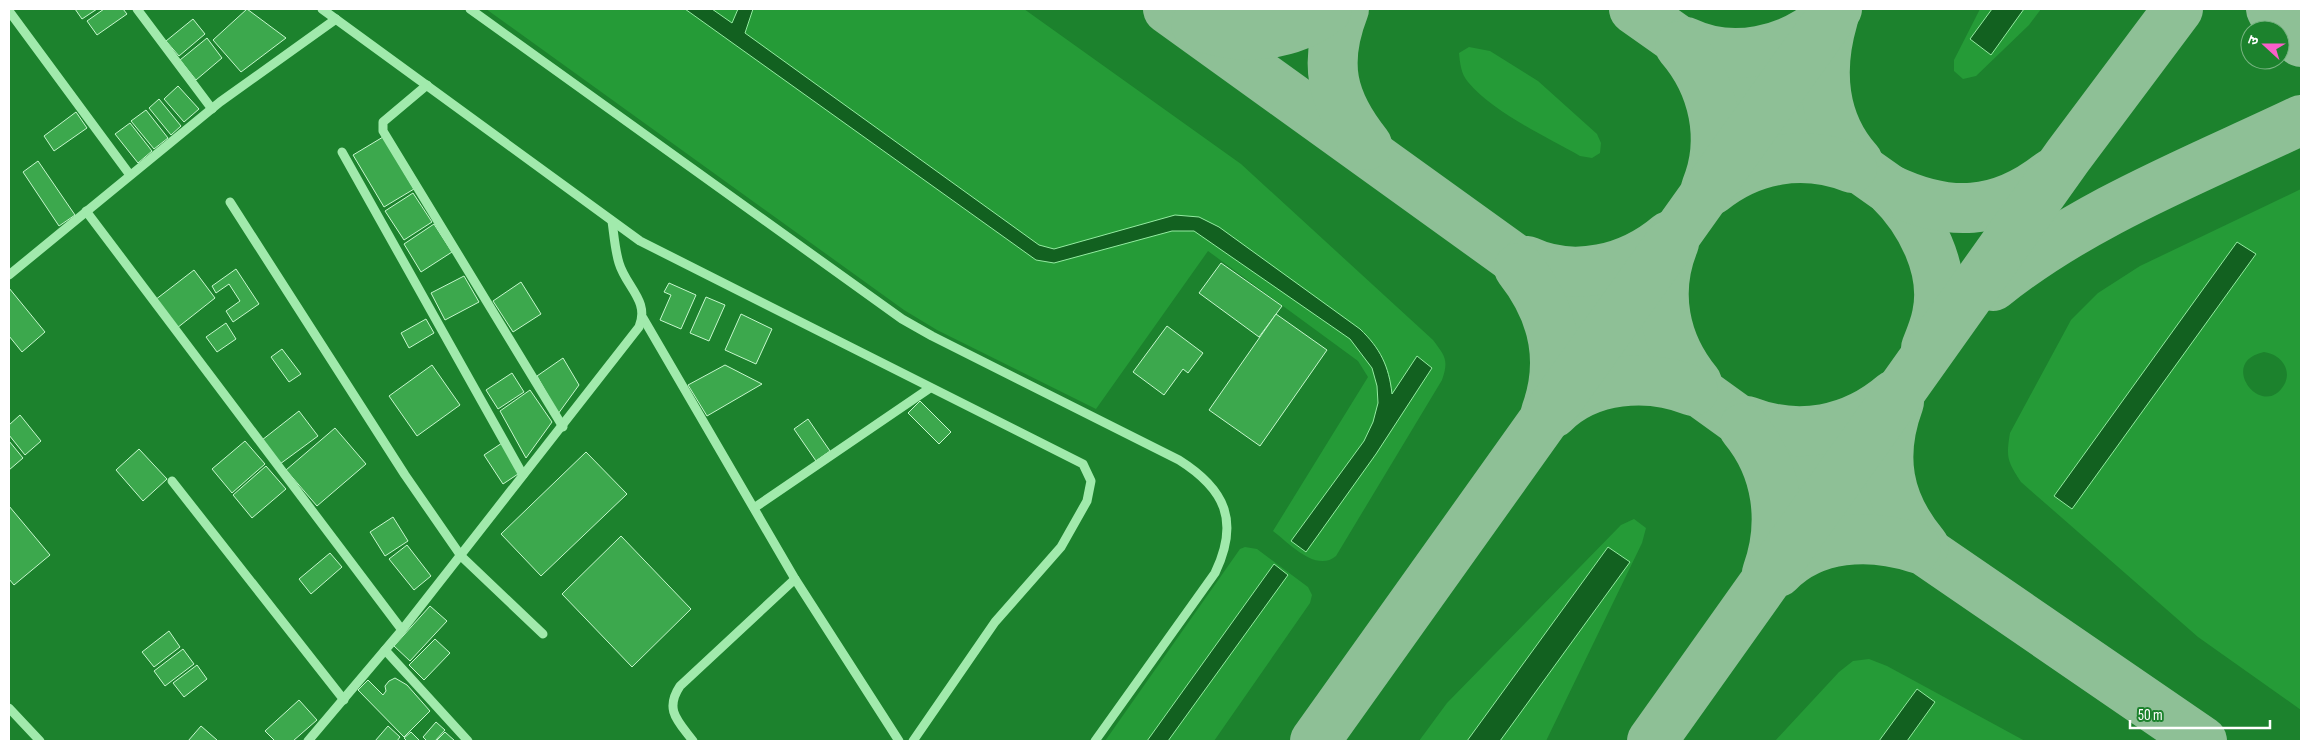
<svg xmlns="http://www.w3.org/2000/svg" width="2310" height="750" font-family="'Sofia Sans Condensed','Noto Sans Devanagari',sans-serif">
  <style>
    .green { fill: #259b37; fill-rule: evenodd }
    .water { fill: #126120; stroke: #94eca1 }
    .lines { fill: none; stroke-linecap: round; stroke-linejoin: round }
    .taxiway { stroke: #8ec096; stroke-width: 50 }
    .building { fill: #3ca84d; stroke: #c6f8cd }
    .minor { stroke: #a1eaac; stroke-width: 9 }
  </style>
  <rect width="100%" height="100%" fill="#1c822d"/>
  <g class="green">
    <path d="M 486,9 L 1024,9 L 1241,164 L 1433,340 C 1445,356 1449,360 1442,380 L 1336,556 C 1316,573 1289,543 1273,531 L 1368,377 L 1358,361 L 1208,251 L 1096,409 L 937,330 L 904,310 Z"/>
    <path d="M 1980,9 L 1992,9 L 1970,39 L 1991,55 L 2024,9 L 2041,9 L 2029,25 L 1976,76 L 1963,79 L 1954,71 L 1954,60 Z"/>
    <path d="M 1469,47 L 1490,51 L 1538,81 L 1597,134 L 1601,143 L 1600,153 L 1592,158 L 1580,156 C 1545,136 1494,113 1468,82 C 1461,74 1460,63 1459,53 Z"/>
    <path d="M 2301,189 L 2301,710 L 2198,637 L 2021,482 C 2007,461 2006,457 2010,433 L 2071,320 L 2098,293 L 2140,266 ZM 2237,242 L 2256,254 L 2072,509 L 2054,496 ZM 2264,352 C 2280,354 2293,369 2284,385 C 2263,421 2216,362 2264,352 Z"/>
    <path d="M 1634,519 L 1646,528 L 1642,543 L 1546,741 L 1500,741 L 1630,562 L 1608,547 L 1467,741 L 1419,741 L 1447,703 L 1621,525 Z"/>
    <path d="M 1245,547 L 1257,549 L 1308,587 L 1312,595 L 1310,603 L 1214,741 L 1168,741 L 1287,575 L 1274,564 L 1147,741 L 1105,741 L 1240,549 Z"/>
    <path d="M 1869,659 L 1887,666 L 2025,741 L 1907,741 L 1935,702 L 1917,689 L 1879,741 L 1775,741 L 1839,672 L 1853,661 Z"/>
  </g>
  <g class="water">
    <path d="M 685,9 L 712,9 L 732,23 L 738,9 L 753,9 L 745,33 L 1039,245 L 1054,249 L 1175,215 L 1199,217 L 1219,227 L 1360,329 C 1380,348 1389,366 1392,394 L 1417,356 L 1432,368 L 1376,454 L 1306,552 L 1291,541 L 1364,441 L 1373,422 L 1378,403 L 1377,386 L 1372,368 L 1350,339 L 1194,231 L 1172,231 L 1054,263 L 1036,260 Z"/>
    <path d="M 1992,9 L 2024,9 L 1991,55 L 1970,39 Z"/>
    <path d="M 2237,242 L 2256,254 L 2072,509 L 2054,496 Z"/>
    <path d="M 1608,547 L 1630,562 L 1500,741 L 1467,741 Z"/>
    <path d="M 1274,564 L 1288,575 L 1168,741 L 1147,741 Z"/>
    <path d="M 1917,689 L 1935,702 L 1907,741 L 1879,741 Z"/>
  </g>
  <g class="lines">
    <g class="taxiway">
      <path d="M 1168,9 L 1833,488 L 2202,741"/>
      <path d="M 1344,9 C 1323,63 1331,100 1367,145"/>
      <path d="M 1634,9 L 1889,189 C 1920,219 1947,269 1937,315 C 1935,326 1930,338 1926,348"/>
      <path d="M 2271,9 L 2274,15 L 2301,42"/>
      <path d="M 1833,19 C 1818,70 1822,122 1858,162"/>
      <path d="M 1196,24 C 1238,42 1290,37 1327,9"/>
      <path d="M 1686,42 C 1732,64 1789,51 1826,19"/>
      <path d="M 1680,46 C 1714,85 1726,140 1706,188"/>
      <path d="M 1889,189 C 1948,217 1998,216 2051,174"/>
      <path d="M 1712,190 C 1752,158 1803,149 1852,168"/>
      <path d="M 1674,243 C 1654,292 1664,343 1697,383"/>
      <path d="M 1527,261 C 1574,283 1630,269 1669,236"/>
      <path d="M 1519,268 C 1553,311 1565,360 1546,412"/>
      <path d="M 1993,286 C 2084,213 2196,170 2301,120"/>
      <path d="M 1899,402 C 1879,456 1887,502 1924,546"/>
      <path d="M 1553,413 C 1589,377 1648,373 1693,391"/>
      <path d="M 1747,421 C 1798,441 1852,431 1894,395"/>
      <path d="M 1744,428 C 1778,469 1785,523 1767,573"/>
      <path d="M 1778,572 C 1814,535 1870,533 1916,548"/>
      <path d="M 1315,741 L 1837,9"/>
      <path d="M 1652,741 L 2068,156 L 2178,9"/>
    </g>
  </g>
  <g class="building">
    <path d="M 75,9 L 97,9 L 82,19 Z"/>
    <path d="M 104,9 L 123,9 L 127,14 L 97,35 L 87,21 Z"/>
    <path d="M 247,9 L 286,38 L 241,72 L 213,40 Z"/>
    <path d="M 193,19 L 205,34 L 179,56 L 166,41 Z"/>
    <path d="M 207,38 L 222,58 L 196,80 L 180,60 Z"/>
    <path d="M 178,86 L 199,109 L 184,122 L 164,99 Z"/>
    <path d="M 159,99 L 181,126 L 171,135 L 149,108 Z"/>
    <path d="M 146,110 L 168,138 L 154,149 L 131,121 Z"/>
    <path d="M 76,112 L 87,128 L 54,151 L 44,136 Z"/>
    <path d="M 130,123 L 152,151 L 138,163 L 115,134 Z"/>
    <path d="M 383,137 L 414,189 L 384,207 L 353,155 Z"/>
    <path d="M 38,161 L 75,215 L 59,226 L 23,172 Z"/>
    <path d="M 413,193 L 432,222 L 404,240 L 385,211 Z"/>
    <path d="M 434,224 L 452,252 L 421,272 L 404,244 Z"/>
    <path d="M 1221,263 L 1282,306 L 1259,337 L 1199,293 Z"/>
    <path d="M 236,269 L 259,304 L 233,322 L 226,311 L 240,301 L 229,284 L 216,293 L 212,286 Z"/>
    <path d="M 194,270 L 215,298 L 177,328 L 155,300 Z"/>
    <path d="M 464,276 L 479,302 L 445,320 L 431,293 Z"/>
    <path d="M 521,282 L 541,314 L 513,332 L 493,301 Z"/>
    <path d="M 669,283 L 696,295 L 681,329 L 660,320 L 671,295 L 664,292 Z"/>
    <path d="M 9,288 L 45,332 L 22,352 L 9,336 Z"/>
    <path d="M 706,297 L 725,305 L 709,341 L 690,333 Z"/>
    <path d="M 741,314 L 772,329 L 756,364 L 725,350 Z"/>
    <path d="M 1276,314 L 1327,350 L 1260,446 L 1209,410 Z"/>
    <path d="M 426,319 L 434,333 L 409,348 L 401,333 Z"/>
    <path d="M 226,323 L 236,339 L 217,352 L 206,337 Z"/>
    <path d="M 1167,326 L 1203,353 L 1188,373 L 1183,369 L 1164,395 L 1133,372 Z"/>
    <path d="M 282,349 L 301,374 L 289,382 L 271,357 Z"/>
    <path d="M 563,358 L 579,385 L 558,414 L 537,376 Z"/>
    <path d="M 432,365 L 460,405 L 417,436 L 389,396 Z"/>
    <path d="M 725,365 L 762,384 L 707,416 L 688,385 Z"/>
    <path d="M 512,373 L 524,392 L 498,409 L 486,390 Z"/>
    <path d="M 530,390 L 552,422 L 526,458 L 500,411 Z"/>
    <path d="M 920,401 L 951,432 L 939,444 L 908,413 Z"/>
    <path d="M 299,411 L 318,436 L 280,464 L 262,440 Z"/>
    <path d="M 20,415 L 41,441 L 25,455 L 9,435 L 9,425 Z"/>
    <path d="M 808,419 L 830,451 L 816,461 L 794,429 Z"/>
    <path d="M 335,428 L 366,464 L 317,506 L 286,470 Z"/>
    <path d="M 9,441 L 23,458 L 9,470 Z"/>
    <path d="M 245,441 L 265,464 L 232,493 L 212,469 Z"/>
    <path d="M 502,443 L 521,472 L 503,484 L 484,455 Z"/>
    <path d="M 139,449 L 167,479 L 143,501 L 116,470 Z"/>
    <path d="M 586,452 L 627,494 L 541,576 L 501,534 Z"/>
    <path d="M 266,466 L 286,489 L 252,518 L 233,495 Z"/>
    <path d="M 9,506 L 50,555 L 14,585 L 9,579 Z"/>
    <path d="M 393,517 L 408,541 L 385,556 L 370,532 Z"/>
    <path d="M 621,536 L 691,609 L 632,667 L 562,594 Z"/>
    <path d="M 407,545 L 431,576 L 414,590 L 389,559 Z"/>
    <path d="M 330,553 L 342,567 L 311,594 L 299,579 Z"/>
    <path d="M 430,606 L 447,621 L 410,661 L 394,646 Z"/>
    <path d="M 169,631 L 180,647 L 154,667 L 142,652 Z"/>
    <path d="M 435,639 L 450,653 L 424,680 L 409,665 Z"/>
    <path d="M 183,649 L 194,664 L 165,686 L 154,671 Z"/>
    <path d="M 197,665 L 207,679 L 184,697 L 173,683 Z"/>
    <path d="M 395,678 L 407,685 L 430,711 L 404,737 L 358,690 L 368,680 L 383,695 L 386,691 L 385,686 L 389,681 Z"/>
    <path d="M 299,700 L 317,720 L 293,741 L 275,741 L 265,731 Z"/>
    <path d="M 436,722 L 445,730 L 435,741 L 427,741 L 423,737 Z"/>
    <path d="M 201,726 L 217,740 L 216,741 L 188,741 Z"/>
    <path d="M 388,726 L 400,737 L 397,741 L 375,741 Z"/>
    <path d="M 411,732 L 420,741 L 407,741 L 404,738 Z"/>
    <path d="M 445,732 L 455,741 L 436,741 Z"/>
  </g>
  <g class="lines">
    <g class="minor">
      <path d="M 137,9 L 212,109"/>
      <path d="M 322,9 L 640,241 L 1083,464 L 1091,481 L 1087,501 L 1061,547 L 995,622 L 913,741"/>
      <path d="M 470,9 L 902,319 L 932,336 L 1179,460 C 1225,489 1240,521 1215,573 L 1095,741"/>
      <path d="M 9,11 L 130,175"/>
      <path d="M 427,85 L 383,122 L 383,131 L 563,427"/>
      <path d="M 342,152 L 523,475"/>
      <path d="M 230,202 L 405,475 L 461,556 L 543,634"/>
      <path d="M 86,211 L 402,630"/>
      <path d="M 9,275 L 220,102 L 336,19"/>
      <path d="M 643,318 L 795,579 L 899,741"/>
      <path d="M 172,481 L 344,700"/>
      <path d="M 754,508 L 930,388"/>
      <path d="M 385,650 L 468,741"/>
      <path d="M 9,708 L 40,741"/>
      <path d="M 308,741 L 402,630 L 639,327 C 650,301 626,287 619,263 C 615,250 614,235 612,221"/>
      <path d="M 693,741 C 678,721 664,710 680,686 L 795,579"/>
    </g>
  </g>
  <rect width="2310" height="750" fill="none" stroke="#ffffff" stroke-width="20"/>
  <g transform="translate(2265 45) rotate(291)"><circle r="24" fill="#1c822d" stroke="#77b481"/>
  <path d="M0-4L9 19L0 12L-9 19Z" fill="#fb5fc9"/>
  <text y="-8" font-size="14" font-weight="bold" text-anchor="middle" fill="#ffffff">उ</text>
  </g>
  <path d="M2130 720v8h140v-8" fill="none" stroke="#ffffff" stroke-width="2.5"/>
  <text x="2138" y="720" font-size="15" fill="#ffffff" stroke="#1c822d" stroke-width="4" paint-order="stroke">50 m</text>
</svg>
